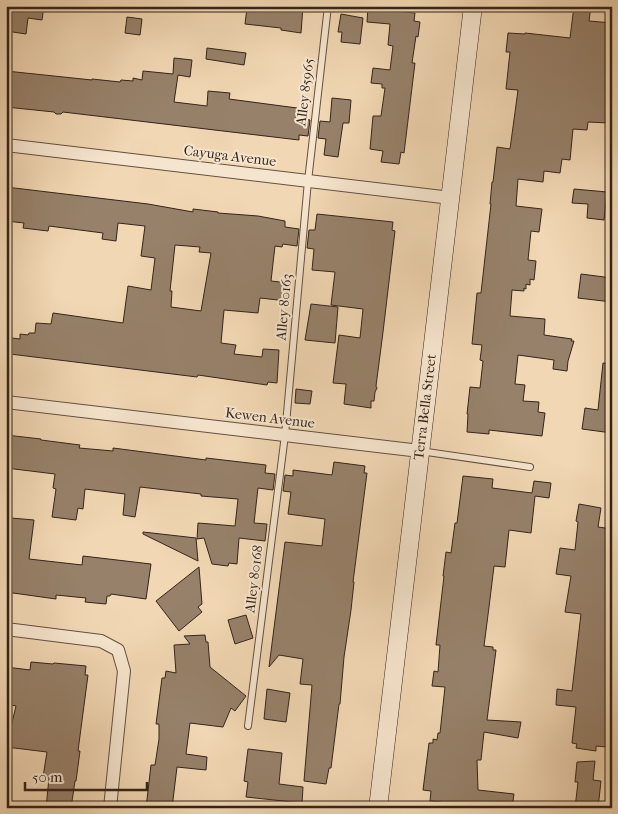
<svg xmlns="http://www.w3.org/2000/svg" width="618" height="814" font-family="'IM FELL French Canon',serif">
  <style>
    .building { fill: #97816a; stroke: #35241a; fill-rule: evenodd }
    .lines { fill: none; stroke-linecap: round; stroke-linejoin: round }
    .service-casing { stroke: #645140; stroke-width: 8 }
    .minor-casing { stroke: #645140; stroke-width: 14 }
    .secondary-casing { stroke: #35241a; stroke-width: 19 }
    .service { stroke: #f6e5ce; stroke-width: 6 }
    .minor { stroke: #f6e5ce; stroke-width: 12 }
    .secondary { stroke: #f6e5ce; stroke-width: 18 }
    .labels { text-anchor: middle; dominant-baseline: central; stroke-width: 4; stroke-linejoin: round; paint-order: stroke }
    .street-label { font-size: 14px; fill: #35241a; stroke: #f6e5ce }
  </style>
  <rect width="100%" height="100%" fill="#f1d7b3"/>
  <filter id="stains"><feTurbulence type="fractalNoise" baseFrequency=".004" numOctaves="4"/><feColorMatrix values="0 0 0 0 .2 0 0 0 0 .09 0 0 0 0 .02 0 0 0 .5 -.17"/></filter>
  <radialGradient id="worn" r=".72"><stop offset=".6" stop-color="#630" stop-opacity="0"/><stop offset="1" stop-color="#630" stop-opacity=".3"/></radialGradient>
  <g class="building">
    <path d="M 6,6 L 44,6 L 42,20 L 28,18 L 26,34 L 6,31 Z"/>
    <path d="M 287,6 L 303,6 L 301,33 L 281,30 L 281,28 L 245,24 L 247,8 L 259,9 L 259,7 L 286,10 Z"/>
    <path d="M 574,6 L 591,6 L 589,21 L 612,23 L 612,105 L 610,105 L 609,123 L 588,122 L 587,130 L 573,129 L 570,160 L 562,159 L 560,173 L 544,171 L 543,182 L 518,179 L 516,206 L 542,209 L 539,232 L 531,231 L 528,260 L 536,261 L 534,280 L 530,279 L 530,285 L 526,284 L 526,289 L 524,288 L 524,291 L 512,290 L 510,316 L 545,319 L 544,335 L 572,339 L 571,341 L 574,341 L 568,361 L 567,371 L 553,369 L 554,360 L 518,355 L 515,384 L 525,385 L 523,401 L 539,402 L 538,412 L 545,413 L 542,436 L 489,430 L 489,434 L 467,432 L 468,414 L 467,414 L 470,387 L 480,388 L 483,361 L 480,360 L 482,345 L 472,344 L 477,293 L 481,293 L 491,204 L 490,204 L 492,182 L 493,182 L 497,147 L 510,149 L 518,90 L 506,89 L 510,52 L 506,52 L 508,33 L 525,34 L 525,33 L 570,38 Z"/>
    <path d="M 368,7 L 387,8 L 387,10 L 415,13 L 414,21 L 420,22 L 418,37 L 416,36 L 412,63 L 415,63 L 404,153 L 401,152 L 399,164 L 381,162 L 383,151 L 370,149 L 373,116 L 381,116 L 385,88 L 382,88 L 382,84 L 371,83 L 373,68 L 390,70 L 393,46 L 388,45 L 390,24 L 367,22 Z"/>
    <path d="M 341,14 L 363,18 L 360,44 L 341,42 L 342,32 L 338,32 Z"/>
    <path d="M 127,17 L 142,19 L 140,35 L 125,33 Z"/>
    <path d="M 207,48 L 246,53 L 244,65 L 206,59 Z"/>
    <path d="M 174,58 L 192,60 L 190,77 L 178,75 L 174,102 L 207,106 L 208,91 L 230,93 L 229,99 L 297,108 L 296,118 L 310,120 L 308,136 L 299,135 L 299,140 L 63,112 L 61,114 L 56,114 L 54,112 L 6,107 L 6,71 L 92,80 L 92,79 L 120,82 L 121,80 L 133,81 L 133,78 L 142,80 L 143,71 L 173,74 Z"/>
    <path d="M 332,98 L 351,100 L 349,123 L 343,123 L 338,157 L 324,155 L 326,139 L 318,138 L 320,121 L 330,122 Z"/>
    <path d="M 6,187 L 148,204 L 193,212 L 193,209 L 218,212 L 218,213 L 258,216 L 285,221 L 285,227 L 299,229 L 297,246 L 283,244 L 282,247 L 275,246 L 271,281 L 289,283 L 287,301 L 260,298 L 258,313 L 224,310 L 221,343 L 236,345 L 234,354 L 262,357 L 263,349 L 279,350 L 277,383 L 268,382 L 267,385 L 198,375 L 197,377 L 10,354 L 12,338 L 20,339 L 20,334 L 28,335 L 29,333 L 35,333 L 36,323 L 51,324 L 53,313 L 123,323 L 128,286 L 151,290 L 155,258 L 141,256 L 145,226 L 118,223 L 116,241 L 102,239 L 103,233 L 49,226 L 48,231 L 23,228 L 24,223 L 6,221 ZM 175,245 L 200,247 L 199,252 L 211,253 L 201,311 L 171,307 L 172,291 L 170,291 Z"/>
    <path d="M 574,189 L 607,192 L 604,220 L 587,218 L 588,204 L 572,203 Z"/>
    <path d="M 317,214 L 393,222 L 392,230 L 395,231 L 383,332 L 376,386 L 377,388 L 375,392 L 374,401 L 371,401 L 371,408 L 344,404 L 346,384 L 333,383 L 339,335 L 360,338 L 363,309 L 331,305 L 335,272 L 312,270 L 314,249 L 307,248 L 309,230 L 315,230 Z"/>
    <path d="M 581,274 L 612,278 L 612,302 L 578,298 Z"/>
    <path d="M 311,304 L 338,307 L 335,343 L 305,340 Z"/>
    <path d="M 603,363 L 612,364 L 612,433 L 582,429 L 585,408 L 598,410 Z"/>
    <path d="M 296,389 L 312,391 L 310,404 L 295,403 Z"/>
    <path d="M 6,435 L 41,439 L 41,440 L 80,445 L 79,448 L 113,451 L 113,448 L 206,460 L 206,458 L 266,465 L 265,473 L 275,474 L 273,490 L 258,488 L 254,523 L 267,524 L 265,541 L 239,538 L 237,564 L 229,563 L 228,566 L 212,564 L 204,538 L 197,539 L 198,523 L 235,526 L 238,499 L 201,496 L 201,494 L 140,487 L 135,517 L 123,515 L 125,494 L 85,489 L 83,509 L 78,508 L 76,520 L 52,517 L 56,489 L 53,488 L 55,474 L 6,468 Z"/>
    <path d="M 334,462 L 365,466 L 364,473 L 367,473 L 353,582 L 354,582 L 351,610 L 344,657 L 340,704 L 339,704 L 331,768 L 329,768 L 326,784 L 304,781 L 312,685 L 300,684 L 303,659 L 279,655 L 269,667 L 285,542 L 322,546 L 325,519 L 288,514 L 291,492 L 283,491 L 285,475 L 293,476 L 293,470 L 332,475 Z"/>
    <path d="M 463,476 L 493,479 L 492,488 L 532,493 L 534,481 L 551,483 L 549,498 L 535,496 L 531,533 L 509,530 L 505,567 L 494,566 L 489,607 L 484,646 L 493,647 L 493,650 L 496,650 L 487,720 L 521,722 L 518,738 L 484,732 L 481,760 L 477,760 L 478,790 L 514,794 L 512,808 L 441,808 L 442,802 L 430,801 L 431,791 L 423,790 L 429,743 L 433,743 L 433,739 L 437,740 L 438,733 L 440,733 L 445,687 L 432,686 L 434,671 L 438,672 L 440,645 L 436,645 L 444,576 L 443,576 L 446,552 L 451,553 L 455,523 L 457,523 Z"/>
    <path d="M 579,504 L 601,508 L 598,527 L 612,529 L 612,737 L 608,737 L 607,747 L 596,746 L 596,751 L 576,748 L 577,744 L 572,743 L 576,707 L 556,705 L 557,689 L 572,691 L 581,614 L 565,612 L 571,576 L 556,574 L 560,548 L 575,550 L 578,522 L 576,521 Z"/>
    <path d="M 11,518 L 34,520 L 29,559 L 82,565 L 83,556 L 151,564 L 146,599 L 111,594 L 110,596 L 107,596 L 106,604 L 85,602 L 86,598 L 56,595 L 56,599 L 6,592 L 6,571 Z"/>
    <path d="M 143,532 L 196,538 L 198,561 L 143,534 Z"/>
    <path d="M 199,567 L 202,604 L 198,607 L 202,612 L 179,631 L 156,601 Z"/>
    <path d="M 246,615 L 253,638 L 235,644 L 228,620 Z"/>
    <path d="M 205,635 L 206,642 L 208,642 L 210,667 L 246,696 L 235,711 L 231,708 L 223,727 L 190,723 L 186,754 L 207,757 L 206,770 L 177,767 L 172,808 L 146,808 L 151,765 L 155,765 L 159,739 L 159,724 L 156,724 L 162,678 L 165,678 L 166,671 L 176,673 L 174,645 L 190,644 L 184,636 Z"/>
    <path d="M 31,662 L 53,664 L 54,663 L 86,666 L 85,675 L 88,675 L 78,751 L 80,751 L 76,781 L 75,781 L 71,808 L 46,808 L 49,778 L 43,777 L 47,752 L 6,747 L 6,731 L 10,731 L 16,706 L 6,704 L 6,667 L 30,670 Z"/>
    <path d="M 267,689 L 290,693 L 286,722 L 264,719 Z"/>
    <path d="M 248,749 L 282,753 L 279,784 L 303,787 L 302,803 L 246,797 L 248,782 L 244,781 Z"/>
    <path d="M 595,761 L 593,780 L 601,781 L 598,808 L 575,808 L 578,782 L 575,782 L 577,762 Z"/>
  </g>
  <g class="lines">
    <defs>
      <g id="service">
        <path d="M 420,451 L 530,467"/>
        <path d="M 248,726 L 285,435 L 308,181 L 328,6"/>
      </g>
      <g id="minor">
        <path d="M 6,145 L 451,198"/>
        <path d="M 6,402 L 420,451"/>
        <path d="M 6,629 L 101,641 L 118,650 L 124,671 L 110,808"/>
      </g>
      <path id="secondary" d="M 378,808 L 473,6"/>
    </defs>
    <use href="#service" class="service-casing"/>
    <use href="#minor" class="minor-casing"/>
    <use href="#secondary" class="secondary-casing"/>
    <use href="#service" class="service"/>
    <use href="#minor" class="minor"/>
    <use href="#secondary" class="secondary"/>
  </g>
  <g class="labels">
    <g class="street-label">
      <text transform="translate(305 92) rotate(-83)">Alley 85965</text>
      <text transform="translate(230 156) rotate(7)">Cayuga Avenue</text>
      <text transform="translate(284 307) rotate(-85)">Alley 80163</text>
      <text transform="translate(425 407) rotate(-83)">Terra Bella Street</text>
      <text transform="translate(270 418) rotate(7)">Kewen Avenue</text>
      <text transform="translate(254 579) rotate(-83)">Alley 80168</text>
    </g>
  </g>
  <rect width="618" height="814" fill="none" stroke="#f1d7b3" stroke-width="25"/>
  <rect x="8" y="8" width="603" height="799" fill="none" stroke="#35241a" stroke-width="2.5"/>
  <rect x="12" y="12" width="593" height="789" fill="none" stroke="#35241a"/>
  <path d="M25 782v8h122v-8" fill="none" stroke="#35241a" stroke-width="2.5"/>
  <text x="32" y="782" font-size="15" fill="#35241a" stroke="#f6e5ce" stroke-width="4" paint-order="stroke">50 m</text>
  <rect width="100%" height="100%" filter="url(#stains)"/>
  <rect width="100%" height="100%" fill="url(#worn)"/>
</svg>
